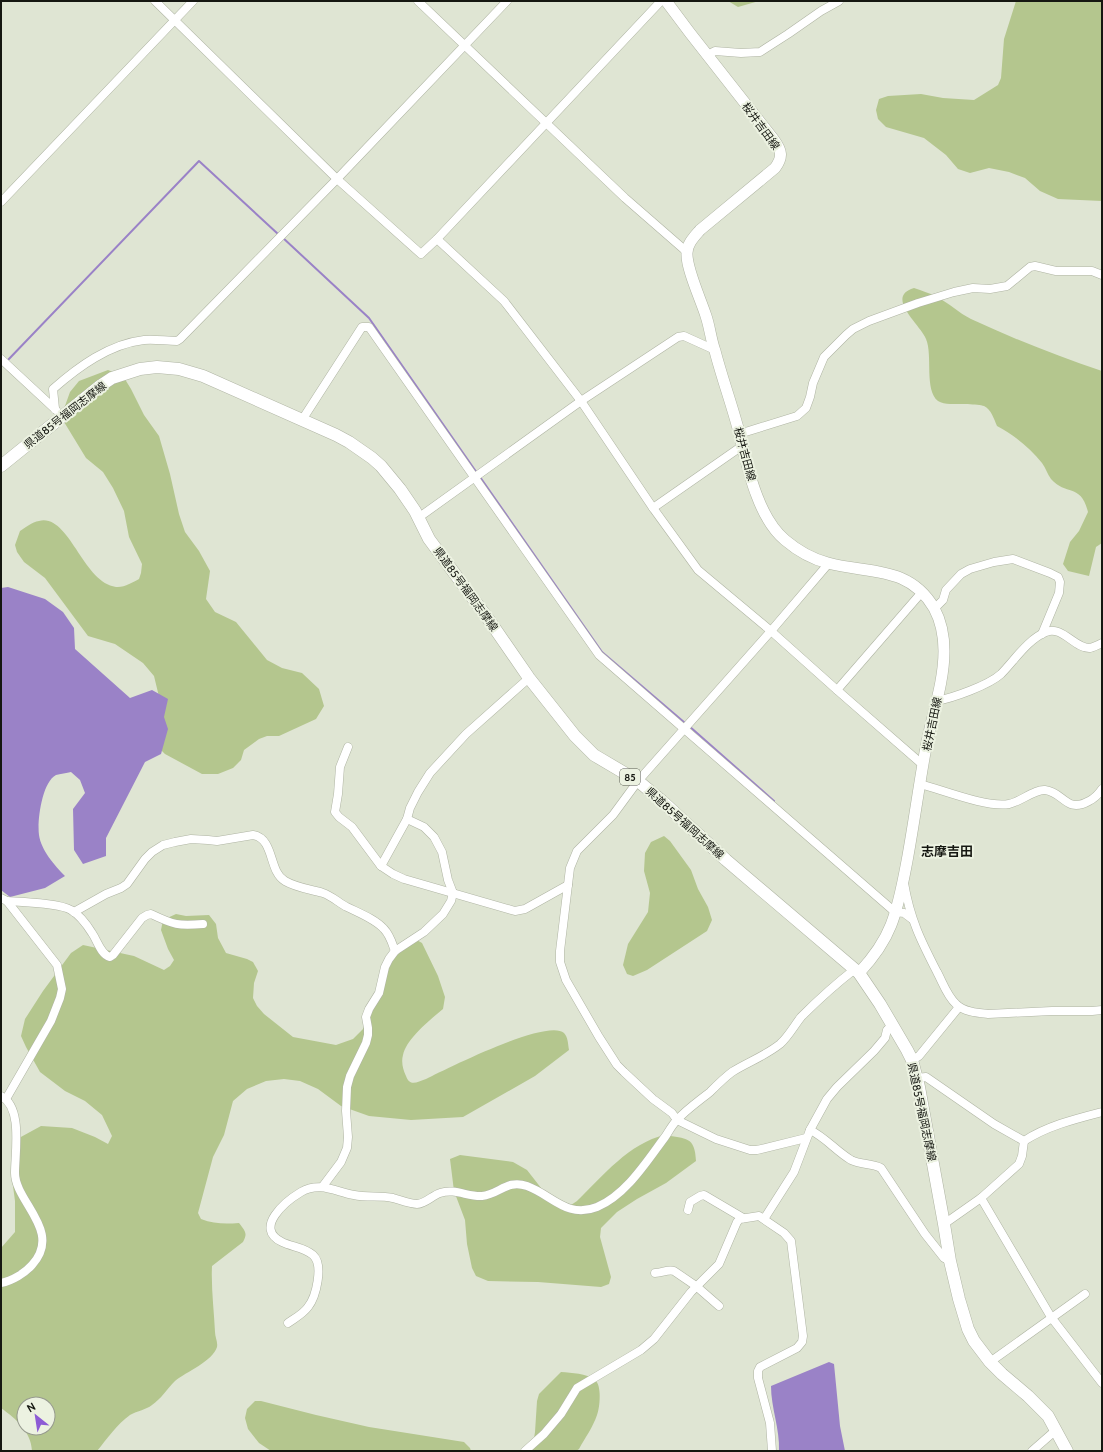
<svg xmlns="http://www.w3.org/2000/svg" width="1103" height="1452" font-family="Cabin,'Noto Sans JP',sans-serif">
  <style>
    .green { fill: #b4c68e; fill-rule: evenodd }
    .water { fill: #9a82c7 }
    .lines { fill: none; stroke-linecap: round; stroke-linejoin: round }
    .stream { stroke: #9a82c7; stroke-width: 2 }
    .minor-casing { stroke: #afb4a3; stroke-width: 9 }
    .secondary-casing { stroke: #afb4a3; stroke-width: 12 }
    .primary-casing { stroke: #afb4a3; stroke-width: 13 }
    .minor { stroke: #fff; stroke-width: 8 }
    .secondary { stroke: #fff; stroke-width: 11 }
    .primary { stroke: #fff; stroke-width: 12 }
    .labels { text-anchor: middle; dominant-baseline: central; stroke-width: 4; stroke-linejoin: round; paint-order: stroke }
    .shield { fill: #ecf2e1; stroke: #56594f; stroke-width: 1 }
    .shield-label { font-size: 10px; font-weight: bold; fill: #151711 }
    .street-label { font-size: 11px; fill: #151711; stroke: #ecf2e1 }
    .quarter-label { font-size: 13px; font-weight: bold; fill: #151711; stroke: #ecf2e1 }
  </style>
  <rect width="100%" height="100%" fill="#dfe5d3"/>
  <g class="green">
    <path d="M 728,1 L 759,1 L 738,7 Z"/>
    <path d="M 1016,1 L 1102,1 L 1102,201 L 1058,199 L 1040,191 L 1025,178 L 1009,172 L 989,168 L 970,173 L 958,169 L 946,155 L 924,138 L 886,127 L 878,119 L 876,110 L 879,99 L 888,96 L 921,94 L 943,98 L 974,100 L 998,85 L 1001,78 L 1004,39 Z"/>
    <path d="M 914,288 C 922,291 930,293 937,297 C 949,303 959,313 971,319 C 1014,339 1057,356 1102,371 L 1102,543 L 1096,547 L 1089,576 L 1068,571 L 1063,564 L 1070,542 L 1079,531 L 1088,512 C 1081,483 1066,496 1051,479 C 1047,474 1046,468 1042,463 C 1030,448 1014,435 997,426 C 994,419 991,409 984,406 C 978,404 958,404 950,404 C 946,404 941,403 938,401 C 924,390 933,355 926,339 C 921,325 884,297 914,288 Z"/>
    <path d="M 108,370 L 123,376 L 131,389 L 144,415 L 159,436 L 170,474 L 179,514 L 185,532 L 199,551 L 210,571 L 206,599 L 215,612 L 236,622 L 267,660 L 282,668 L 302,673 L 319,689 L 324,706 L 316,719 L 279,736 L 267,736 L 259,739 L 244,750 L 241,760 L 233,768 L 218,774 L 202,774 L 165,754 L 159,748 L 162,709 L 154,676 L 143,663 L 115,644 L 88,636 L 45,578 L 24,562 L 17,552 L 15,545 L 20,531 C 25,528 32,522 39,521 C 69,513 83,583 116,587 C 124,588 133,582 139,579 L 141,573 L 142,564 L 129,537 L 124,511 L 113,488 L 103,472 L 86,458 L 61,417 L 70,392 L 79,381 Z"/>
    <path d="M 664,836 L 670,841 L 691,870 L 698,889 L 708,907 L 712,920 L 707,931 L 647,970 L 633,976 L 627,974 L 623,965 L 628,944 L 648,912 L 650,893 L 644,871 L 645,853 L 651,842 Z"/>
    <path d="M 176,914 L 186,916 L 209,915 L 216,924 L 218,938 L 226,953 L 247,959 L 253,962 L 258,971 L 254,983 L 253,998 L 257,1006 L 264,1014 L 293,1037 L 336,1045 L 353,1039 L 363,1029 L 371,1007 L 377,985 L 399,949 L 415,939 L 422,943 L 438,976 L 445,997 L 443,1009 C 430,1020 407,1038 403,1055 C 401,1062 403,1070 406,1076 C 410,1087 417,1082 426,1079 C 447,1069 547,1018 564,1033 C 568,1037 568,1044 569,1050 L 535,1076 L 463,1117 L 411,1120 L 369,1116 L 341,1106 L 318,1089 L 300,1081 L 284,1079 L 266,1081 L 247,1089 L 233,1101 L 224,1135 L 213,1157 L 198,1213 L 201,1219 C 214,1224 225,1224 239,1223 C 245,1231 248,1233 243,1242 L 212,1266 C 211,1288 214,1310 215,1332 C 215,1337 218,1342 217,1347 C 213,1361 186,1372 175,1381 C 167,1389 161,1399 152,1405 C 146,1410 136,1411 130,1415 C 117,1424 107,1439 97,1451 L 32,1451 C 31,1431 16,1419 1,1408 L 1,1248 L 15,1232 L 15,1201 L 11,1171 L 12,1153 L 19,1138 L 41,1126 L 72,1128 L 95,1137 L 108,1144 L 112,1136 L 102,1115 L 85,1101 L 65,1091 L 40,1072 L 26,1047 L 21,1036 L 25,1019 L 43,991 L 71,953 L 83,945 L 134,956 L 164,970 L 170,966 L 174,960 L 168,949 L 161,930 L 163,920 ZM 24,1404 L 48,1404 L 48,1428 L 24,1428 Z"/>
    <path d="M 665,1135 C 686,1139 695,1136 696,1161 L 666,1183 L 637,1199 L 617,1212 L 601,1228 L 600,1237 L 611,1277 L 609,1284 L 601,1287 L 538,1282 L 488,1281 L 476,1276 L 472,1268 L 467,1244 L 465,1220 L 454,1191 L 450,1159 L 460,1155 L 513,1162 L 527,1170 L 545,1193 L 571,1205 L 577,1201 C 603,1176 629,1143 665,1135 Z"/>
    <path d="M 561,1372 C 572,1373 586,1373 595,1380 C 602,1385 600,1408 597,1415 C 593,1427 585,1438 579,1449 L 576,1451 L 532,1451 L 535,1432 L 537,1401 L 539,1394 Z"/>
    <path d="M 255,1401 L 261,1401 L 316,1415 L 369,1427 L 464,1442 L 470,1448 L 471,1451 L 271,1451 L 259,1443 L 248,1429 L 245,1418 L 247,1409 Z"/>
  </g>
  <g class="water">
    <path d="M 8,587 L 45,599 L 63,612 L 74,628 L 75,649 L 130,698 L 152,690 L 168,699 L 164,717 L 168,729 L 161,754 L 145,762 L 106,838 L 106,856 L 83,864 L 74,850 L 73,809 L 85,793 L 80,780 L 71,772 C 67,773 60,774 56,775 C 42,782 37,821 39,835 C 41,850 55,866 65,876 L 45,888 L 10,897 L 1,890 L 1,588 Z"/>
    <path d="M 829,1362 L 834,1364 L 840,1426 L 845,1451 L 779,1451 C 780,1429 771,1408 771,1386 Z"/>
  </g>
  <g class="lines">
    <g class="stream">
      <path d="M 282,237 L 369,318 L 477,473"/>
      <path d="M 7,361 L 199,161 L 278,234"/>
      <path d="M 480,477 L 602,652 L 685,723"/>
      <path d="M 689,726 L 774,801"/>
    </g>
    <defs>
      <g id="minor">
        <path d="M 155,1 L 337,179 L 421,254 L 437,239 L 661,1"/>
        <path d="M 418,1 L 625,198 L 687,252"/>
        <path d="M 708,55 L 715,51 L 741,53 L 760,52 L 788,34 L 821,11 L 839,1"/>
        <path d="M 1,202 L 193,1"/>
        <path d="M 437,239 L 504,301 L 581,401 L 653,508 L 698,570 L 771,631 L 837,690 L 923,765"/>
        <path d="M 1,359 L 56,410"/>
        <path d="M 55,409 L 53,389 C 78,367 109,344 144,340 C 155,339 166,341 177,341 L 180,339 L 337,179 L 507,1"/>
        <path d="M 302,420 L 362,327 L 369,327 L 599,655 L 895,912 L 904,913 L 912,919"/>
        <path d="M 739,434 L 797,416 L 806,408 L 810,397 L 813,383 L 824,357 L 846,335 L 853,329 L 869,321 L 918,303 L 954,292 L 973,288 L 990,289 L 1007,286 L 1030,267 L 1035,266 L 1056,271 L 1092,271 L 1102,275"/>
        <path d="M 653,508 L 742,446"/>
        <path d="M 418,518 L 581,401 L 678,337 L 684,336 L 715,350"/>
        <path d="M 934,609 L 943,600 L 946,590 L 961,574 L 970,569 L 994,562 L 1013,559 L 1050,573 L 1058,577 L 1060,582 L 1059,593 L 1042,634"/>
        <path d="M 837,690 L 922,592"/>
        <path d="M 936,701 C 953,698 989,685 1001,674 C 1014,661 1028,639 1046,632 C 1062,625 1075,649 1090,648 C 1094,647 1098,645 1102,643"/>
        <path d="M 348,747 L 340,767 L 338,794 L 335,812 L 339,817 L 352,827 L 381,866 L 393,874 L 404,879 L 515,911 L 525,909 L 568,885"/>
        <path d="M 920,784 C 943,790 987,808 1009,804 C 1020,802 1035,789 1045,790 C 1064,792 1066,814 1089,801 C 1095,798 1098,795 1102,789"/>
        <path d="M 381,866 L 407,819 L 410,808 L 418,792 L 430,773 L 466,734 L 529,678"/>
        <path d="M 904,883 C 910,919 921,941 937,972 C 943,983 947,996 956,1004 C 964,1012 978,1013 988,1014 L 1052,1011 L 1092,1011 L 1102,1010"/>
        <path d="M 1,898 L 7,901 L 57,965 L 62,989 L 60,998 L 51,1021 L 6,1099"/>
        <path d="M 7,901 C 21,902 60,903 71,910 C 80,915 87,925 92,933 C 97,940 101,955 110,957 L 113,955 L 142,918 L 147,915 L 151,914 C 174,925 178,926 203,924"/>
        <path d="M 74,912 L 106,894 L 121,888 L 127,884 L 145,859 L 152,852 L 163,845 L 175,842 L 191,839 L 208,840 L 217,841 L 253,835 C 275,839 268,871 285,881 C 297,888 310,889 323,893 C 332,896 339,903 347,907 C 359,913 375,919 384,929 C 390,935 392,943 395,951"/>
        <path d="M 912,1060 L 919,1056 L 959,1007"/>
        <path d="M 917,1078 L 926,1077 L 994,1124 L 1024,1141"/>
        <path d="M 1,1096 C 23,1107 15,1152 15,1173 C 15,1202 63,1231 32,1265 C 25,1273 12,1281 1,1283"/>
        <path d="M 810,1130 C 825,1137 836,1151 851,1160 C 861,1165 872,1163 881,1168 L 925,1234 L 944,1258 L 950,1261"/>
        <path d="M 806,1138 L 757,1150 L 750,1150 L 716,1139 L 677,1120 L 672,1113 L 653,1099 L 624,1072 L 617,1065 L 599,1037 L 566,980 L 560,962 L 560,951 L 570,868 L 577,851 L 613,815 L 638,781 L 771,631 L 829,563"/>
        <path d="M 1024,1141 C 1047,1126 1075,1119 1102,1112"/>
        <path d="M 323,1186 L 341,1162 L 347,1148 L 348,1137 L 346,1111 L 347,1087 L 350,1076 L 366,1043 L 368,1035 L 368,1028 L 366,1017 L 369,1009 L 379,993 L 385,967 L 389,959 L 395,951 L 424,932 L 443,914 L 451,901 L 453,893 L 448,880 L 442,852 L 434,837 L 424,827 L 407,819"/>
        <path d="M 981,1198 L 1051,1317 L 1102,1383"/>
        <path d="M 688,1210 L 690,1202 L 700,1196 L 704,1195 L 743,1218"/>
        <path d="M 764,1219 L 794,1172 L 810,1130 L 827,1099 L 837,1087 L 874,1051 L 885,1038 L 887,1030 L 892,1025"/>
        <path d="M 944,1224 L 981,1198 L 1019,1164 L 1022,1156 L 1024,1141"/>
        <path d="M 655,1273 C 662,1273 668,1269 674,1271 L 696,1286 L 719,1306"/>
        <path d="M 288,1323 C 295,1318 303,1314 308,1307 C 316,1297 324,1265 313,1255 C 304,1247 292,1247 282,1242 C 253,1228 286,1201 301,1192 C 320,1181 336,1192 354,1195 C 367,1198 380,1195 393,1198 C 400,1200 410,1204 417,1204 C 425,1204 433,1195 440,1193 C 455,1188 468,1197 482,1196 C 500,1194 507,1179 527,1186 C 552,1195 567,1219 597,1207 C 626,1195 647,1161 665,1137 C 669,1131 672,1125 677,1120 C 687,1109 699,1101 710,1092 C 717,1085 724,1078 732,1072 C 748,1062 765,1056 780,1044 C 788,1037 794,1026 801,1017 C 818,1000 837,983 855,969"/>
        <path d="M 990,1362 L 1085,1294"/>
        <path d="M 525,1451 L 544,1434 L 561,1414 L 577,1388 L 641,1350 L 654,1339 L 691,1292 L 719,1264 L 737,1222 L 740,1219 L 759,1216 L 784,1233 L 791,1241 L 803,1336 L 802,1342 L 797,1348 L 760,1367 L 758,1371 L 758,1378 L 770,1423 L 772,1451"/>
        <path d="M 1032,1451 L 1056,1430"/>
      </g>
      <path id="secondary" d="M 666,1 L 690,33 L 774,140 C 782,151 783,157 775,168 L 700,230 C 694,237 687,244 687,253 C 686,268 701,300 706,316 C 710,328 711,340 715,351 C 722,378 732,405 739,432 C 744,453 749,476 757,496 C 763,512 772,529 785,540 C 798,551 812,559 828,563 C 868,574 909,565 934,608 C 941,621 944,636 944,651 C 944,683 932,715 926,747 C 919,785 914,823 907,861 C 903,882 899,905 891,925 C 884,943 872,959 859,973"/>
      <path id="primary" d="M 1,466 L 100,386 L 112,378 L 140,369 L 157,367 L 179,369 L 203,376 L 336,435 L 349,442 L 372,458 L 381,466 L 400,489 L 415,511 L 429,539 L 489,620 L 529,678 L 575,736 L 594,755 L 638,781 L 662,801 L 726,860 L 859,973 L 880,1004 L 907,1050 L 912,1060 L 919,1087 L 944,1224 L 950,1261 L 959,1299 L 968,1329 L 974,1341 L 990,1362 L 1002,1374 L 1028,1396 L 1048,1416 L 1067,1451"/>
    </defs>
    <use href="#minor" class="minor-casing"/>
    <use href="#secondary" class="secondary-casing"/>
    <use href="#primary" class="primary-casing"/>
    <use href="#minor" class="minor"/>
    <use href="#secondary" class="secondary"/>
    <use href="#primary" class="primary"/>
  </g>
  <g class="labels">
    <rect class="shield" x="620" y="769" width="20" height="16" rx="3"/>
    <g class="shield-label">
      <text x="630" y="777">85</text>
    </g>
    <g class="street-label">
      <text transform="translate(761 126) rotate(54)">桜井吉田線</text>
      <text transform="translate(65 415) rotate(-38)">県道85号福岡志摩線</text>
      <text transform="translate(745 454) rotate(75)">桜井吉田線</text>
      <text transform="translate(466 589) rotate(54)">県道85号福岡志摩線</text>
      <text transform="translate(932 724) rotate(-78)">桜井吉田線</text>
      <text transform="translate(685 823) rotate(42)">県道85号福岡志摩線</text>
      <text transform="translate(922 1112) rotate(78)">県道85号福岡志摩線</text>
    </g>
    <g class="quarter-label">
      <text x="947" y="851">志摩吉田</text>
    </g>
  </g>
  <rect width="1103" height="1452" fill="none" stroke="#151711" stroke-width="4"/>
  <g transform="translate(36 1416) rotate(330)"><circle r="19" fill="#ecf2e1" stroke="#969a8e"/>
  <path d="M0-3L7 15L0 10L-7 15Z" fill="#8d5cd5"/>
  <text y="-6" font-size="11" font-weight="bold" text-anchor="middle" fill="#151711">N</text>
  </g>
</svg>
